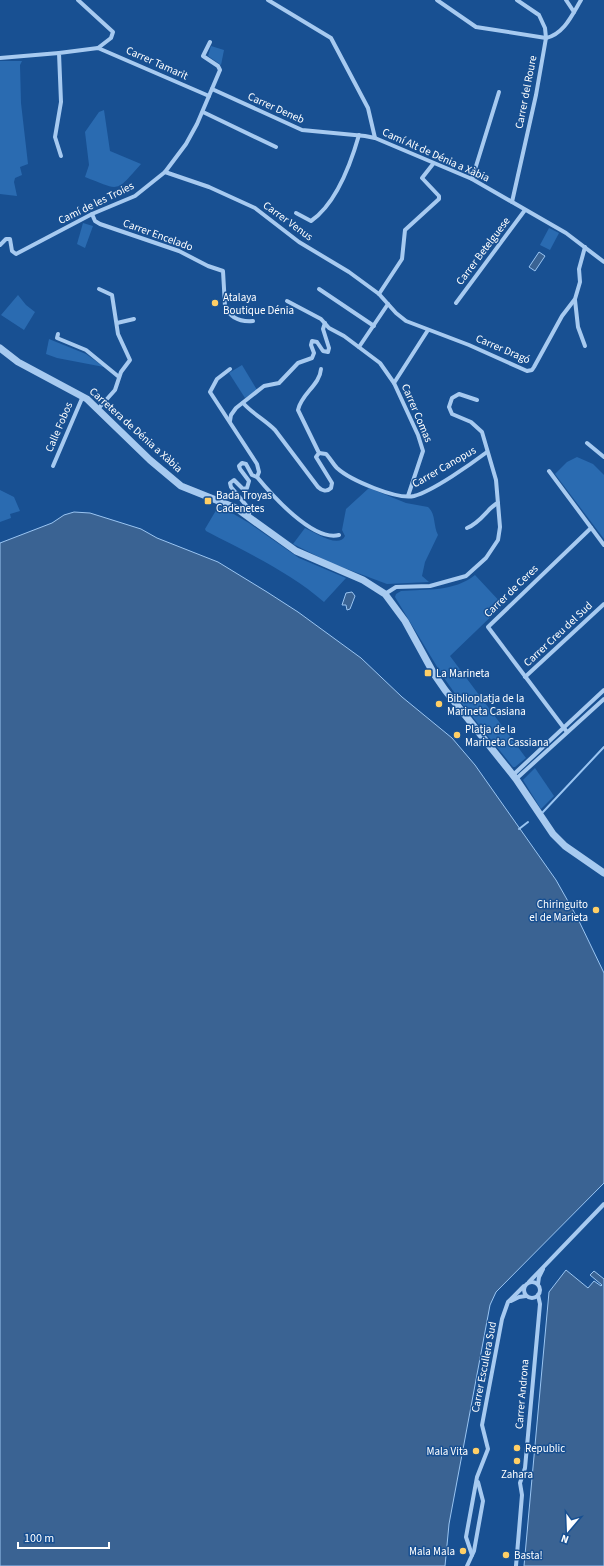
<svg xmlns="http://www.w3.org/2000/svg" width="604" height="1566" font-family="'Source Sans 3',sans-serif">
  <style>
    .green { fill: #2a6bb1 }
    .water { fill: #3a6393; stroke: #9ac5f2 }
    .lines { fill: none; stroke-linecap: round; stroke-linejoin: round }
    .stream { stroke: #9ac5f2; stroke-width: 2 }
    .minor { stroke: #a7caf0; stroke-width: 4 }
    .tertiary { stroke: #a7caf0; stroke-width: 7 }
    .poi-dot { fill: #ffcf66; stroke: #185092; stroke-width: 1.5 }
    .labels { text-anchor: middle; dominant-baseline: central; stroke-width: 3; stroke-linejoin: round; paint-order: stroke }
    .street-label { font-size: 11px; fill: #fff; stroke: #185092 }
    .poi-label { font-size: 11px; fill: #fff; stroke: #185092; text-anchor: start }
  </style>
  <rect width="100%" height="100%" fill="#185092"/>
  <g class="green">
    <path d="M 211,46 L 224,50 L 221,65 L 208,56 Z"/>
    <path d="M 0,61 L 22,61 L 20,65 L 21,103 L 28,164 L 20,167 L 22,175 L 15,178 L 14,182 L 17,196 L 0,194 Z"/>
    <path d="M 104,110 L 110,151 L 141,164 C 115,193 121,191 85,177 L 89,165 L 85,132 L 99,112 Z"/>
    <path d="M 83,223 L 93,226 L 85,248 L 77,244 Z"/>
    <path d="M 549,228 L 559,233 L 550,250 L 540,245 Z"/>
    <path d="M 18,295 L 26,305 L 35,312 L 24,330 L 1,315 Z"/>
    <path d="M 49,339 L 86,354 L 104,367 L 57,358 L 46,354 Z"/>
    <path d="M 242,365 L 257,390 L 245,398 L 229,373 Z"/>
    <path d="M 577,457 L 593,464 L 604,475 L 604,539 L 555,474 L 567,462 Z"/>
    <path d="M 369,488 L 406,503 L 428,507 C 436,514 433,525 438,535 L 425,562 L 422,576 L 429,582 L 387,584 L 331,563 L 293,544 L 305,528 C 314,532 339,549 345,536 L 342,530 L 346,509 Z"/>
    <path d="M 0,490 L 14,497 L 20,511 L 10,514 L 11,518 L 0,522 Z"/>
    <path d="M 220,506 L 249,523 L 299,558 L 346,578 L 324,602 C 290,572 246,552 206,531 L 205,529 L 218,507 Z"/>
    <path d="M 475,575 L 503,605 L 450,656 L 526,758 L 515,767 L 513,767 L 463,705 L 442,675 L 395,597 L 396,594 L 401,591 C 426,589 454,592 475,575 Z"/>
    <path d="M 535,768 L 554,796 L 541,809 L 523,780 Z"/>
  </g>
  <g class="water">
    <path d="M 539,252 L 545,256 L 535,271 L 529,267 Z"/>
    <path d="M 74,512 L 90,513 L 141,529 L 157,538 L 218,562 L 267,592 L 298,612 L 361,658 L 402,697 L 452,738 L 475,765 L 556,880 L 578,919 L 604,973 L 604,1183 L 496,1292 L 490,1305 L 449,1524 L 445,1566 L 0,1566 L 0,543 L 52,523 L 64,515 Z"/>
    <path d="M 352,592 L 355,596 L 350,609 L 347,610 L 346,605 L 342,605 L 346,593 Z"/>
    <path d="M 566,1270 L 588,1288 L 594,1281 L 601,1286 L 602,1285 L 590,1275 L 594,1271 L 604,1279 L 604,1566 L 524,1566 L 549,1292 Z"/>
  </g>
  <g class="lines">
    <g class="stream">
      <path d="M 543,812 L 604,747"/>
      <path d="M 519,829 L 528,822"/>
    </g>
    <g class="minor">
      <path d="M 78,0 L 113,32 L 111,38 L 98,48"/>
      <path d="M 268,0 L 331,38 L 368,108 L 375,138 L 472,179 L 566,233 L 604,262"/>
      <path d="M 437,0 L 476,27 L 546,38 C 564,34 572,15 581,0"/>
      <path d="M 566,0 L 574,12"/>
      <path d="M 0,58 L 59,53"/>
      <path d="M 212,89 L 302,130 L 365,136 L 375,138"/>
      <path d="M 203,112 L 276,147"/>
      <path d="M 61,156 L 55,137 L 61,102 L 59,53 L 98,48 L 209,96"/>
      <path d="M 165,172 L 209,187 L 255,208 L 299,242 L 349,272 L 379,294 L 396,313 L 406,321 L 469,345 L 527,371 L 532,370 L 534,367 L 562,316 L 575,299 L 580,282 L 579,269 L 585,247"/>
      <path d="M 472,179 L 499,92"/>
      <path d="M 512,202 L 536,95 L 546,38 L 545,28 L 539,15 L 517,0"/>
      <path d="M 296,213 L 311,221 C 337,203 351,163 359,135"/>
      <path d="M 92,214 L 95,221 L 100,224 L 179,251 L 208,266 L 223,271 L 225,306 C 230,318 241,322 253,321"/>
      <path d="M 0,245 L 6,239 L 10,239 L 12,251 L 16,254 L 92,214 L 135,196 L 165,172 L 186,144 L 197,124 L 220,70 L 218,66 L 203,56 L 210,42"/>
      <path d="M 319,289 L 374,326"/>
      <path d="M 379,294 L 402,259 L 405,230 L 439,199 L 439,196 L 422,178 L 433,164"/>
      <path d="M 575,300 L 578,327 L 585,346"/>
      <path d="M 287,301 L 321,319 L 329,328 L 344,336 L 380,363 L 394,383 L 418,435 L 423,451 L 408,496"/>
      <path d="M 456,303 L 525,210"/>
      <path d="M 117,323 L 134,319"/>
      <path d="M 58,334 L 57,338 L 86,350 L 119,377"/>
      <path d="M 359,347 L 388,304"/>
      <path d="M 230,369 L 217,379 L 210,392 L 257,464 L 259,472 L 257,477 L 252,475 L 246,464 L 242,463 L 239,466 L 240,469 L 249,481 L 247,488 L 243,489 L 234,480 L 230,483 L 231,487 L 250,510 L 248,517"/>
      <path d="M 394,383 L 428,330"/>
      <path d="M 243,403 C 253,414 265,420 275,430 L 318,487 C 322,491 327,492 331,488 L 332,483 L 316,457 L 319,453 L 298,410 C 301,394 320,385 321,369"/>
      <path d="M 98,409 L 115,390 L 121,372 L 130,360 L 118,334 L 112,295 L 99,289"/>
      <path d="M 230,421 L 231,415 L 236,408 L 264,386 L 279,383 L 298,363 L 312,358 L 314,353 L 311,345 L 312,341 L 317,342 L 323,351 L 328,352 L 329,348 L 323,329 L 325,323"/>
      <path d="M 587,443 L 604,457"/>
      <path d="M 319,453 L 326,454 C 330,458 333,464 337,468 C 350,480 397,500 414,496 C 433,491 471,464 487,452"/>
      <path d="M 53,466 L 83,396"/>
      <path d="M 549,471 L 604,545"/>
      <path d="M 257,477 C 271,494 313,542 339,535"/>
      <path d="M 467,528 C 482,522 489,506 498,503"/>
      <path d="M 385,594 L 396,587 L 430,586 L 466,576 L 486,558 L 498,540 L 500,527 L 496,480 L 482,432 L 471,422 L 452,414 L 449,407 L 452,398 L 459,394 L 477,400"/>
      <path d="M 525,677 L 604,604"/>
      <path d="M 567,732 L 488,627 L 591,528"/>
      <path d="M 513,775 L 604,690"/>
      <path d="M 516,779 L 604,699"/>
      <circle cx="532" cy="1290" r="8"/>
      <path d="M 529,1282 L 604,1204"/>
      <path d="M 538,1284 L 539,1277 L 543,1269"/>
      <path d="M 511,1301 L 519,1297 L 526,1296"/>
      <path d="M 472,1555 L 466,1537 L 477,1477 L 488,1449 L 482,1425 L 502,1319 L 508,1302 L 524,1286"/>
      <path d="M 467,1566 L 474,1551 L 483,1501 L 478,1482"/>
      <path d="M 516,1566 L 522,1495 L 520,1483 L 525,1468 L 540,1304 L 538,1295"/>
    </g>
    <path class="tertiary" d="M 0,348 L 18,362 L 87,399 L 150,460 L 181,486 L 236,508 L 296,551 L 363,580 L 385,594 L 405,621 L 434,674 L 445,690 L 516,779 L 553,834 L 565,846 L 604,873"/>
  </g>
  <g class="poi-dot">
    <circle cx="215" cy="303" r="4"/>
    <rect x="204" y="497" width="8" height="8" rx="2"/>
    <rect x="424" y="669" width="8" height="8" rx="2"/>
    <circle cx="439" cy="704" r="4"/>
    <circle cx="457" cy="735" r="4"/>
    <circle cx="596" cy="910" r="4"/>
    <circle cx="517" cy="1448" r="4"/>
    <circle cx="476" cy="1451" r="4"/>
    <circle cx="517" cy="1461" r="4"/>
    <circle cx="463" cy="1551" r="4"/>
    <circle cx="506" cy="1555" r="4"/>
  </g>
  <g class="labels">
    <g class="street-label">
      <text transform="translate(157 63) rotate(24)">Carrer Tamarit</text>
      <text transform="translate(526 92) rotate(-79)">Carrer del Roure</text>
      <text transform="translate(276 108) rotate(24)">Carrer Deneb</text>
      <text transform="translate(436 155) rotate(24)">Camí Alt de Dénia a Xàbia</text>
      <text transform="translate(96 203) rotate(-26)">Camí de les Troies</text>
      <text transform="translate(288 221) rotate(36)">Carrer Venus</text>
      <text transform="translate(158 235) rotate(20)">Carrer Encelado</text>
      <text transform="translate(483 251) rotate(-53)">Carrer Betelguese</text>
      <text transform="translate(503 349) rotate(23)">Carrer Dragó</text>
      <text transform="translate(417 413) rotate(67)">Carrer Comas</text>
      <text transform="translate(59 427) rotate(-67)">Calle Fobos</text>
      <text transform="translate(136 430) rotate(42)">Carretera de Dénia a Xàbia</text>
      <text transform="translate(444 467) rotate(-30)">Carrer Canopus</text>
      <text transform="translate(511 591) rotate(-44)">Carrer de Ceres</text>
      <text transform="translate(558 634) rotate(-43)">Carrer Creu del Sud</text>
      <text transform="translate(484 1367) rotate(-79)">Carrer Escullera Sud</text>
      <text transform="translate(522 1394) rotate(-85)">Carrer Androna</text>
    </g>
    <g class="poi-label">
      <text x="223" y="297">Atalaya<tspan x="223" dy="13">Boutique Dénia</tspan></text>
      <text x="216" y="495">Bada Troyas<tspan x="216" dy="13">Cadenetes</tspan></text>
      <text x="436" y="673">La Marineta</text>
      <text x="447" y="698">Biblioplatja de la<tspan x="447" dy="13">Marineta Casiana</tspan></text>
      <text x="465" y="729">Platja de la<tspan x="465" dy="13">Marineta Cassiana</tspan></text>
      <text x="588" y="904" text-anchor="end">Chiringuito<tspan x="588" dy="13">el de Marieta</tspan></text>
      <text x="525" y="1448">Republic</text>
      <text x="468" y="1451" text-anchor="end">Mala Vita</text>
      <text x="517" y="1474" text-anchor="middle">Zahara</text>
      <text x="455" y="1551" text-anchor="end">Mala Mala</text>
      <text x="514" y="1555">Basta!</text>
    </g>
  </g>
  <g transform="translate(568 1530) rotate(199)" stroke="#185092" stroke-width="3" paint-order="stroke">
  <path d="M0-3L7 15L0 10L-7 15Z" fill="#ffffff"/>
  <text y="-6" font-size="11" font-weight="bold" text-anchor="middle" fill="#ffffff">N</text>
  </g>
  <path d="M18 1542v6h91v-6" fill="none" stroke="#ffffff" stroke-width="2"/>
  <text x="24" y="1542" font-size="12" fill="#ffffff" stroke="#185092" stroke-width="3" paint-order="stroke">100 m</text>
</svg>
